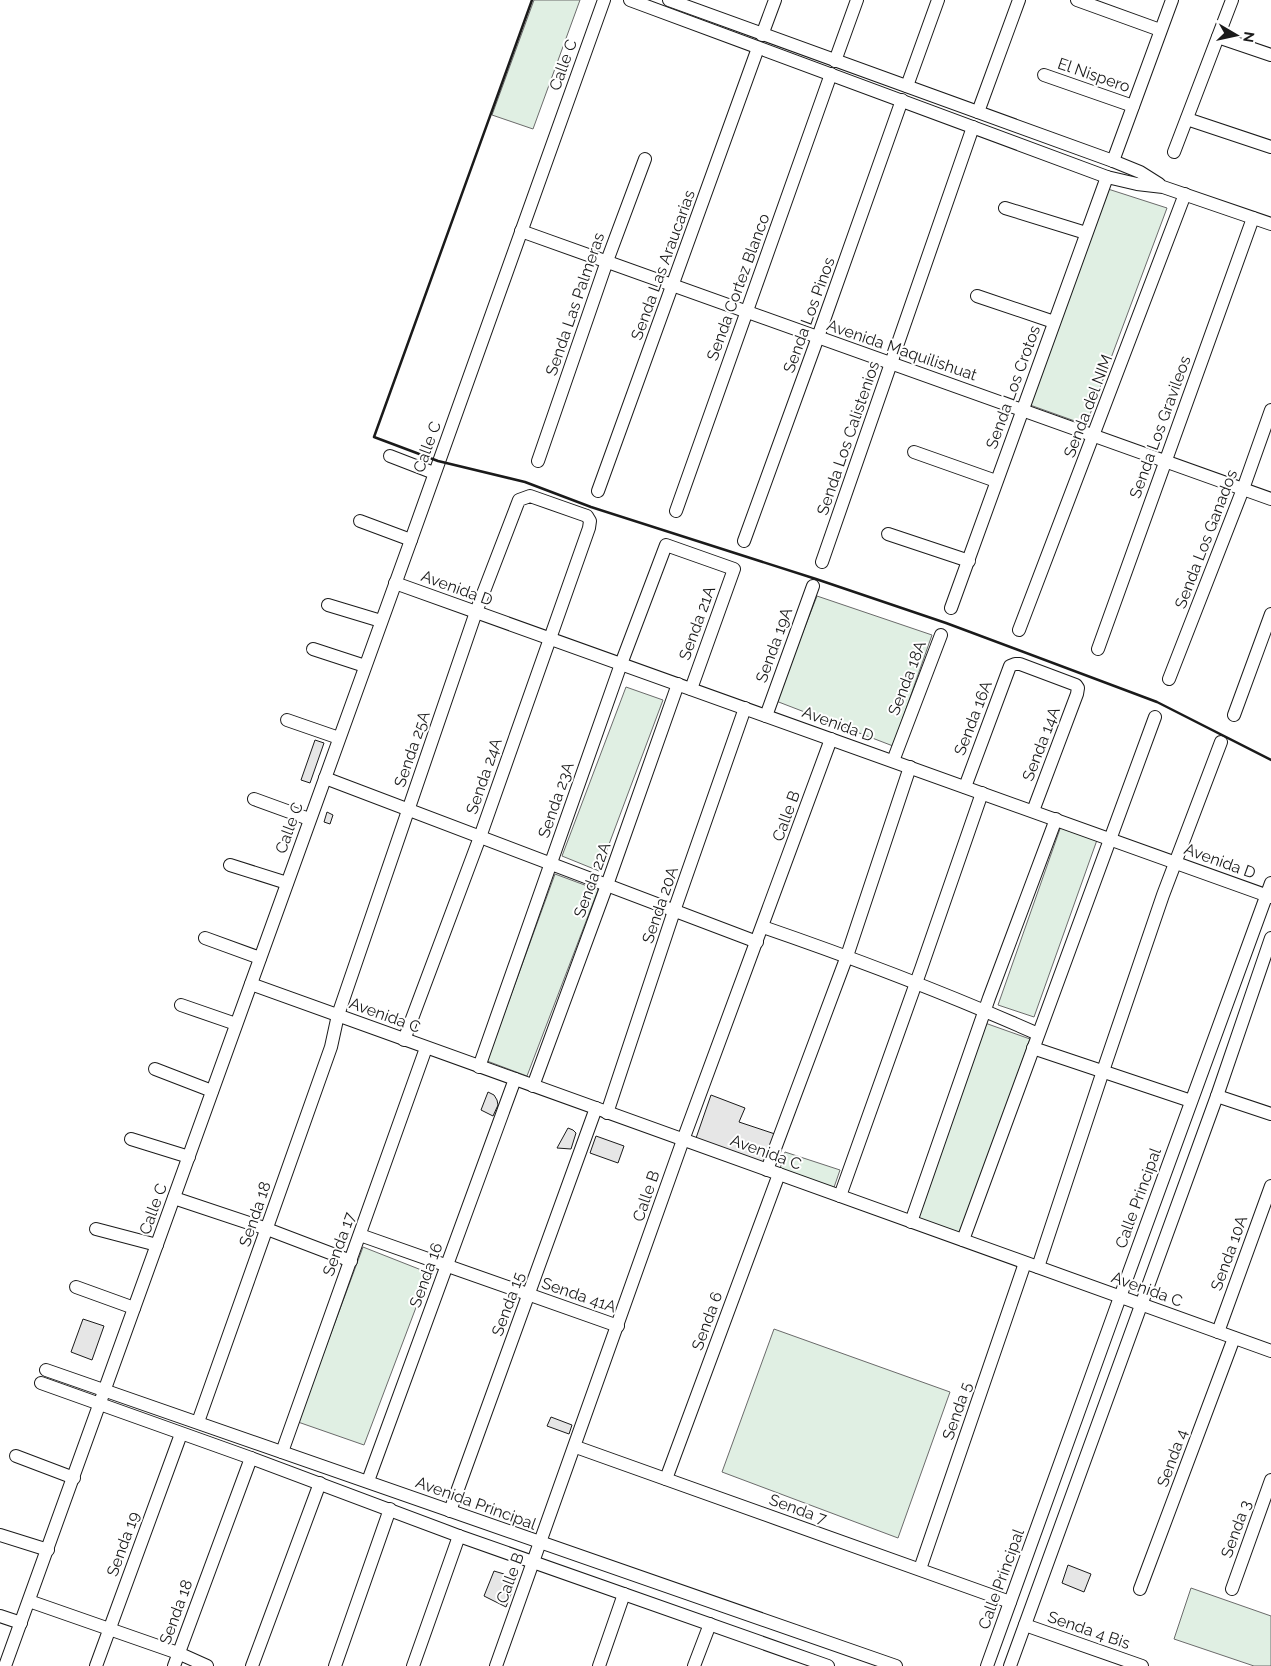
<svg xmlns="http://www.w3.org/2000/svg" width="1271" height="1666" font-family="Raleway,sans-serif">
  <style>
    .green { fill: #e0efe3; stroke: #6a6a6a }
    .building { fill: #e6e6e6; stroke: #1a1a1a }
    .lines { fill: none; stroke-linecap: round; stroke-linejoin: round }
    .street-casing { stroke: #1a1a1a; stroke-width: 14 }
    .street { stroke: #fff; stroke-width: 12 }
    .wall { stroke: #1a1a1a; stroke-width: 2.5 }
    .labels { text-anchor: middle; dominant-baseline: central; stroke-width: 4; stroke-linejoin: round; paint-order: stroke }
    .street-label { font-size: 16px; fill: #1a1a1a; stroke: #fff }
  </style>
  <rect width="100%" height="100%" fill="#fff"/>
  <g class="green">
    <path d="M 534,0 L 580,0 L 533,129 L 492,115 Z"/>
    <path d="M 1108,189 L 1167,208 L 1086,425 L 1030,405 Z"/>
    <path d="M 817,596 L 932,635 L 893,746 L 776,701 Z"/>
    <path d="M 626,687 L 663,700 L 599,871 L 562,856 Z"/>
    <path d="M 1061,826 L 1097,840 L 1034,1017 L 998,1005 Z"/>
    <path d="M 555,874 L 598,890 L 527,1076 L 487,1061 Z"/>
    <path d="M 985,1023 L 1030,1039 L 961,1235 L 917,1219 Z"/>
    <path d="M 785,1152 L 840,1170 L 831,1196 L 778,1175 Z"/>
    <path d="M 363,1247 L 429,1273 L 364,1445 L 298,1422 Z"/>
    <path d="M 774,1329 L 950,1392 L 898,1538 L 722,1472 Z"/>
    <path d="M 1191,1588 L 1271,1616 L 1271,1666 L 1254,1666 L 1174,1639 Z"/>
  </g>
  <g class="building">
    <path d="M 315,740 L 324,743 L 310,783 L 301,780 Z"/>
    <path d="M 327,812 L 333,815 L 330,824 L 324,822 Z"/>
    <path d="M 488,1092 L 494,1095 L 497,1100 L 498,1105 L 493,1116 L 481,1110 Z"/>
    <path d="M 711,1095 L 745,1108 L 739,1122 L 775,1134 L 762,1166 L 695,1141 Z"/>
    <path d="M 568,1128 L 573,1130 L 576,1133 L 571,1149 L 557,1148 Z"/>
    <path d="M 596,1136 L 624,1146 L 618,1163 L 590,1153 Z"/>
    <path d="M 83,1319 L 104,1326 L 92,1360 L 71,1352 Z"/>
    <path d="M 551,1417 L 572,1425 L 569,1434 L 547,1426 Z"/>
    <path d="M 1068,1565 L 1091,1574 L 1084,1592 L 1062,1583 Z"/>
    <path d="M 494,1571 L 504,1574 L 509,1580 L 511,1594 L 506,1607 L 484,1596 Z"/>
  </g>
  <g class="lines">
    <defs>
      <g id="street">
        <path d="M 630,0 L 1107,177 L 1137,184 L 1163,187 L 1271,224"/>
        <path d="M 669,0 L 1113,161 L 1140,172 L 1159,184"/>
        <path d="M 1077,0 L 1160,30"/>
        <path d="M 762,35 L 775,0"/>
        <path d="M 1218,37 L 1271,55"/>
        <path d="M 835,61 L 857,0"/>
        <path d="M 1044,75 L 1133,106"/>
        <path d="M 907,86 L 938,0"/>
        <path d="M 978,112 L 1019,0"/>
        <path d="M 1187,119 L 1271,147"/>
        <path d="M 1174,152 L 1232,0"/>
        <path d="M 1113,161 L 1172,0"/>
        <path d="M 1005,208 L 1086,233"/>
        <path d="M 521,231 L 1271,499"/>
        <path d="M 977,296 L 1054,322"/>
        <path d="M 914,452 L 996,481"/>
        <path d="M 390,456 L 434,473"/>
        <path d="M 538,461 L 607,261 L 645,159"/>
        <path d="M 598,491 L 758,48"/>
        <path d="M 676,511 L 831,74"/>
        <path d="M 360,521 L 411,540"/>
        <path d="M 888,534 L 969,561"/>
        <path d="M 744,541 L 818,337 L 902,100"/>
        <path d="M 822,562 L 973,127"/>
        <path d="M 395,583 L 1271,897"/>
        <path d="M 328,605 L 381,621"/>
        <path d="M 951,608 L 1107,177"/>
        <path d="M 1019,630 L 1185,194"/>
        <path d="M 313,649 L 365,666"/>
        <path d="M 1098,649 L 1253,218"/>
        <path d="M 1169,679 L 1243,489 L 1271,410"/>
        <path d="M 1234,715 L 1271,614"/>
        <path d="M 766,716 L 813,586"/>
        <path d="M 287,720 L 339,738"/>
        <path d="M 893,761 L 941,635"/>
        <path d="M 325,778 L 757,942"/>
        <path d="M 965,787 L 1010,666 L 1015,664 L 1020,664 L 1076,685 L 1078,688 L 1077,694 L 1033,811"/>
        <path d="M 254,799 L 309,819"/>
        <path d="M 230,865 L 287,883"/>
        <path d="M 763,927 C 856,959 948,994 1038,1034"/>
        <path d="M 205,938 L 260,958"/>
        <path d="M 251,984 L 1271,1351"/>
        <path d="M 181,1005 L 236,1024"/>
        <path d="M 1033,1048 L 1191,1101"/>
        <path d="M 479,1067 L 621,664 L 666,545 L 734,569 L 691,689"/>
        <path d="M 155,1069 L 212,1091"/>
        <path d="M 533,1086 L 607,885 L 678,684"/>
        <path d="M 1217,1096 L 1271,1114"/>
        <path d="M 607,1113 L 674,911 L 745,708"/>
        <path d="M 131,1139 L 189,1157"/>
        <path d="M 767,1170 L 847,956 L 910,767"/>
        <path d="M 840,1196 L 921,969 L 982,793"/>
        <path d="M 174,1198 L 267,1229 L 351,1261"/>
        <path d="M 911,1222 L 989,998 L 1056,819"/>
        <path d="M 96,1229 L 157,1245"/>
        <path d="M 360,1235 L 618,1326"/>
        <path d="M 963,1240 L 1155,717"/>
        <path d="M 1038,1267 L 1103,1071 L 1163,895 L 1221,742"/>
        <path d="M 76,1287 L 134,1308"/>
        <path d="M 1218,1332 L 1271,1186"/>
        <path d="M 46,1370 L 896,1666"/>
        <path d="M 41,1383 L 251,1458 L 459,1536 L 828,1666"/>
        <path d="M 198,1422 L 331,1047 L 338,1015 L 476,612 L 519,500 L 530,496 L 587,516 L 590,521 L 589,528 L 480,837 L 404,1040"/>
        <path d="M 576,1447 L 1010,1602"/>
        <path d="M 282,1452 L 426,1048"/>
        <path d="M 16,1456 L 74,1478"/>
        <path d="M 666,1479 L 779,1174"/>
        <path d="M 368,1481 L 515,1079"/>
        <path d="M 450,1511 L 596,1108"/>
        <path d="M 0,1535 L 48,1550"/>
        <path d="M 920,1569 L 1025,1263"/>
        <path d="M 1140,1589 L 1234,1338"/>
        <path d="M 1232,1589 L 1271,1480"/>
        <path d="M 29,1601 L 178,1653 L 207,1666"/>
        <path d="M 0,1616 L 21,1623"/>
        <path d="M 1025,1625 L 1142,1666"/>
        <path d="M 5,1666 L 411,540 L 604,0"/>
        <path d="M 96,1666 L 181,1434"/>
        <path d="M 174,1666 L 251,1458"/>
        <path d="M 252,1666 L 320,1483"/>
        <path d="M 335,1666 L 390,1509"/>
        <path d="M 413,1666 L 459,1536"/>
        <path d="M 496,1666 L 683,1140 L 831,739"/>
        <path d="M 599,1666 L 624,1594"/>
        <path d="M 694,1666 L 710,1624"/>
        <path d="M 987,1666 L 1120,1297 L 1271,883"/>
        <path d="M 1010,1666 L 1217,1096 L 1271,938"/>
      </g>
    </defs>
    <use href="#street" class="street-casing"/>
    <use href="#street" class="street"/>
    <path class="wall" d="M 532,0 L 374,437 L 438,461 L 525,482 L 591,507 L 816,579 L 946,623 L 1157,702 L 1271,760"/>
  </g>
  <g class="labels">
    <g class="street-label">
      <text transform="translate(563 65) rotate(-70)">Calle C</text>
      <text transform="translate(1094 75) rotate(19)">El Nispero</text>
      <text transform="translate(663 265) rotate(-70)">Senda Las Araucarias</text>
      <text transform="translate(738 287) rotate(-70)">Senda Cortez Blanco</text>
      <text transform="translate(575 304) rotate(-71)">Senda Las Palmeras</text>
      <text transform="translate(809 315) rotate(-70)">Senda Los Pinos</text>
      <text transform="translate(902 350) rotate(19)">Avenida Maquilishuat</text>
      <text transform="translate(1013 387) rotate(-70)">Senda Los Crotos</text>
      <text transform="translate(1088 406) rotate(-69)">Senda del NIM</text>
      <text transform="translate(1160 427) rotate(-70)">Senda Los Gravileos</text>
      <text transform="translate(848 438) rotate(-71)">Senda Los Calistenios</text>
      <text transform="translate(427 447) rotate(-70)">Calle C</text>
      <text transform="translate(1206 539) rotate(-69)">Senda Los Ganados</text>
      <text transform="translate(457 588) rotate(20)">Avenida D</text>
      <text transform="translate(697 623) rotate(-70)">Senda 21A</text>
      <text transform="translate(774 645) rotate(-70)">Senda 19A</text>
      <text transform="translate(907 678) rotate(-69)">Senda 18A</text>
      <text transform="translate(973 718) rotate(-69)">Senda 16A</text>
      <text transform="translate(838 724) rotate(20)">Avenida D</text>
      <text transform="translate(1041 744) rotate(-69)">Senda 14A</text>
      <text transform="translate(412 749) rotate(-71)">Senda 25A</text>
      <text transform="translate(484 776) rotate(-71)">Senda 24A</text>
      <text transform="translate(556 800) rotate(-71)">Senda 23A</text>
      <text transform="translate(786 816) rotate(-70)">Calle B</text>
      <text transform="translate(289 828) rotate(-70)">Calle C</text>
      <text transform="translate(1220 861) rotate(20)">Avenida D</text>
      <text transform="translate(592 880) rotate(-70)">Senda 22A</text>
      <text transform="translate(660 905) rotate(-71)">Senda 20A</text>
      <text transform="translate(385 1015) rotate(20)">Avenida C</text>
      <text transform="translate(766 1152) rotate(20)">Avenida C</text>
      <text transform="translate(646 1196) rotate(-71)">Calle B</text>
      <text transform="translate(1138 1198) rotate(-70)">Calle Principal</text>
      <text transform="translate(153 1209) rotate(-70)">Calle C</text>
      <text transform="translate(255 1214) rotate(-71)">Senda 18</text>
      <text transform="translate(339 1244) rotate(-70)">Senda 17</text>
      <text transform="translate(1229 1253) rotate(-70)">Senda 10A</text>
      <text transform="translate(426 1275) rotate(-70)">Senda 16</text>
      <text transform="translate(1147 1289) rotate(20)">Avenida C</text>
      <text transform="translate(579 1295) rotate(19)">Senda 41A</text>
      <text transform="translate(508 1304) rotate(-70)">Senda 15</text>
      <text transform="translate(707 1321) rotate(-70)">Senda 6</text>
      <text transform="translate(957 1411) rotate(-71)">Senda 5</text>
      <text transform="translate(1172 1458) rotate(-70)">Senda 4</text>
      <text transform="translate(476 1503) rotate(20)">Avenida Principal</text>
      <text transform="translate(798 1509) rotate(20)">Senda 7</text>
      <text transform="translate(1236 1529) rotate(-70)">Senda 3</text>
      <text transform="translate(123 1544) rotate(-70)">Senda 19</text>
      <text transform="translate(510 1578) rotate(-70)">Calle B</text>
      <text transform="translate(1001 1579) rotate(-70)">Calle Principal</text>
      <text transform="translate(176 1612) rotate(-70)">Senda 18</text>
      <text transform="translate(1089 1630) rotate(19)">Senda 4 Bis</text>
    </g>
  </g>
  <g transform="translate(1236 35) rotate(99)" stroke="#ffffff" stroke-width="4" paint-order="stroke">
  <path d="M0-4L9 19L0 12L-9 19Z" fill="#1a1a1a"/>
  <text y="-8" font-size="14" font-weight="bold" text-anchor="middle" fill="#1a1a1a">N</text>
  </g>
</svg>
